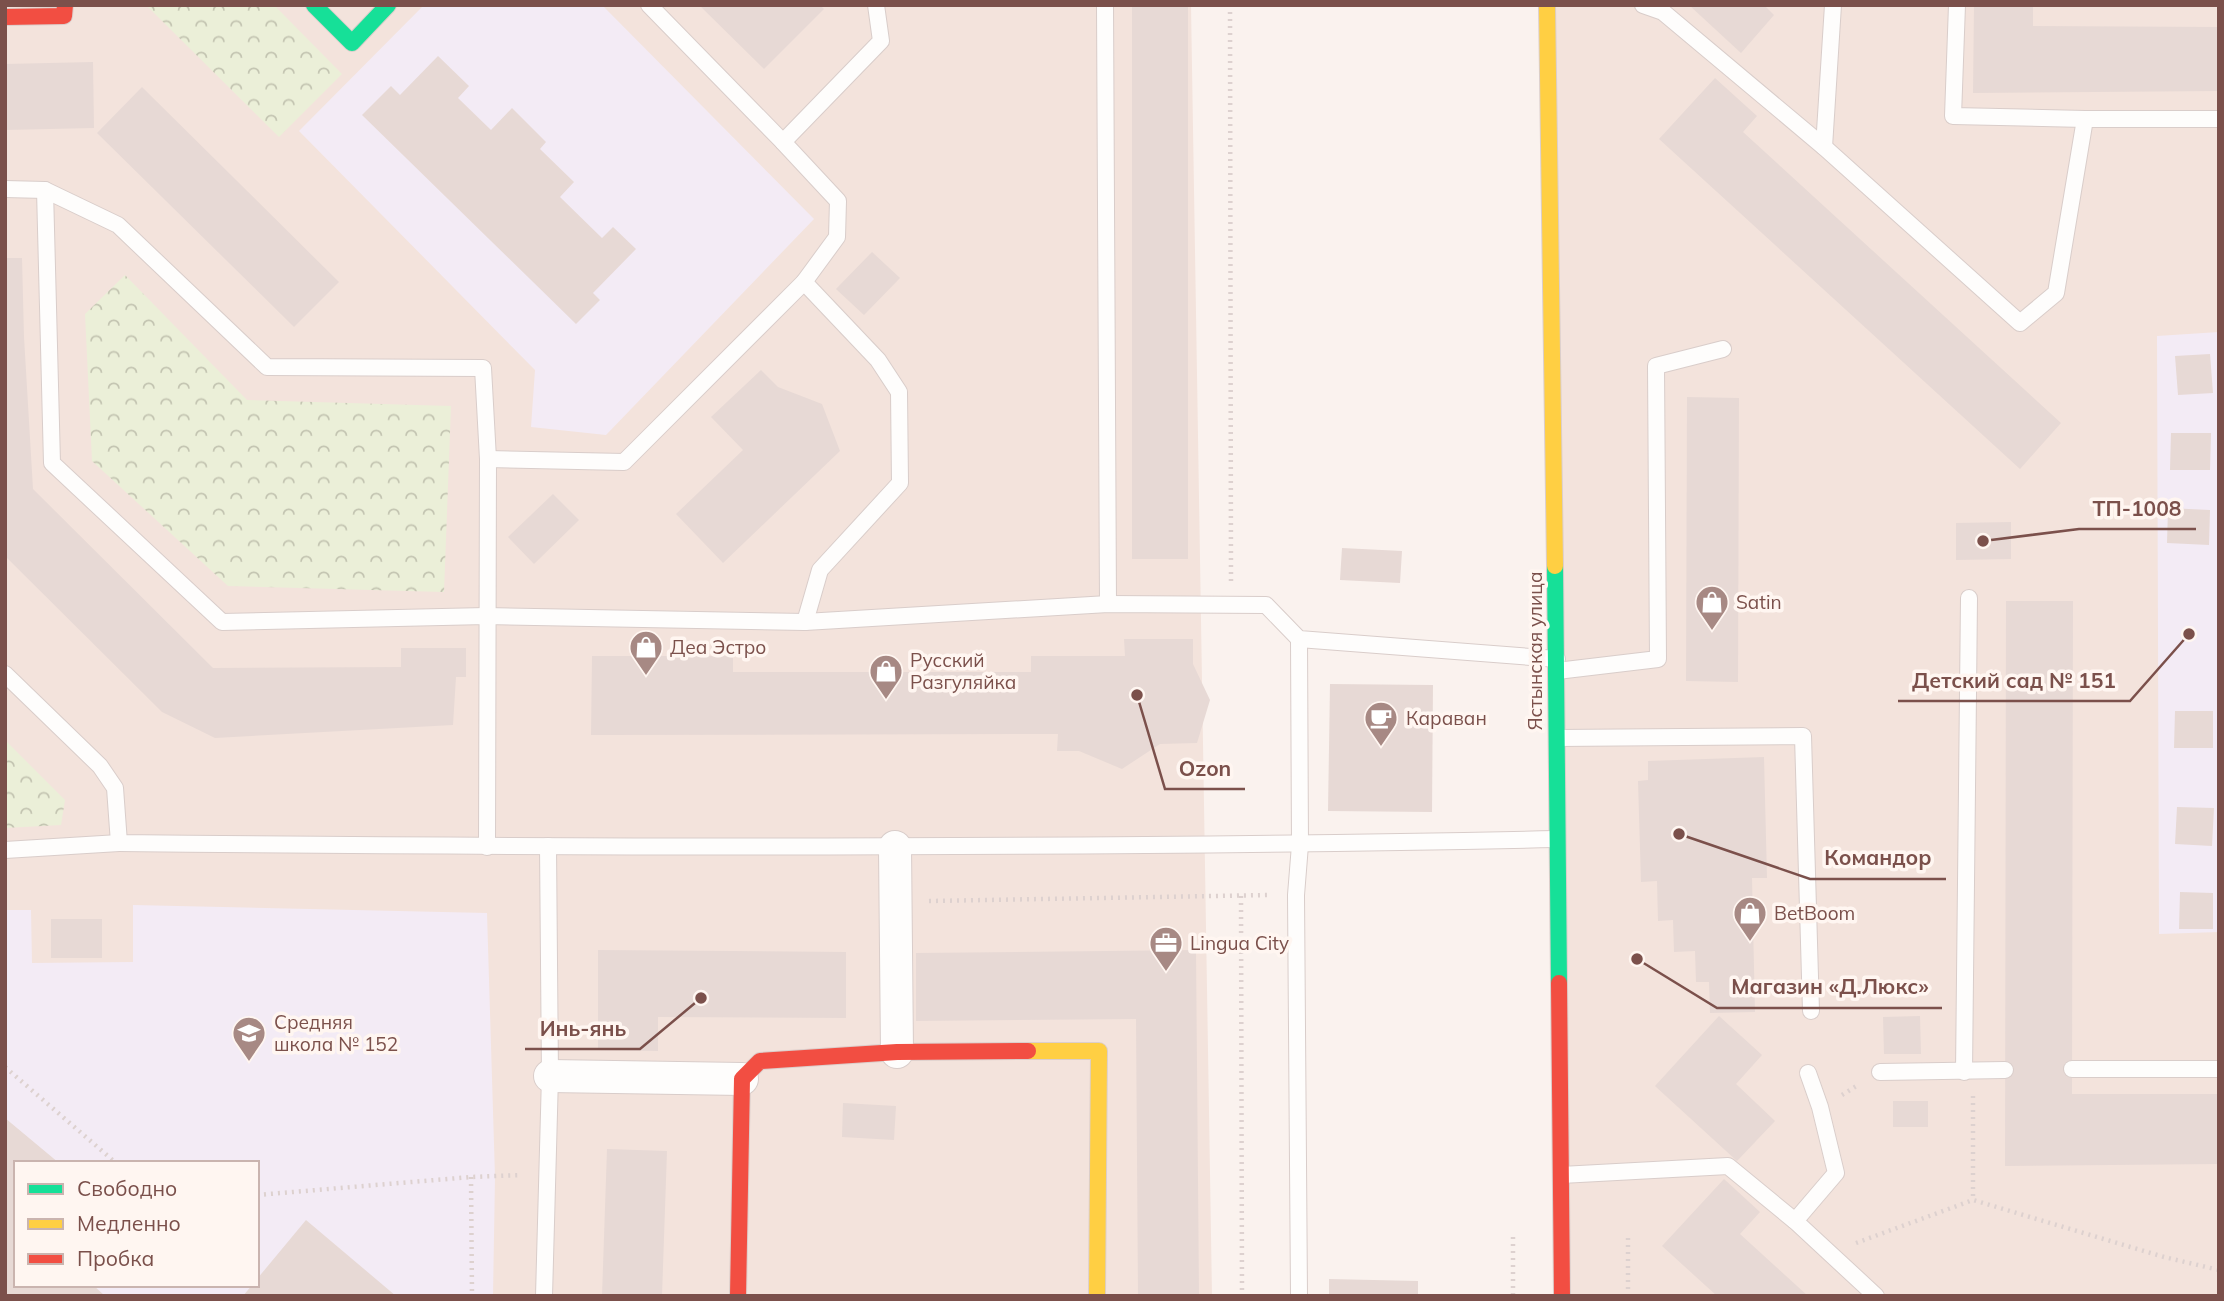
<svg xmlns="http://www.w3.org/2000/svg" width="2224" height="1301" font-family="Mulish,sans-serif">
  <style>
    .residential { fill: #f3e3dc; fill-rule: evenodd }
    .education { fill: #f3ebf5; fill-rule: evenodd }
    .forest { fill: url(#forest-crowns) }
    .building { fill: #e7d9d5 }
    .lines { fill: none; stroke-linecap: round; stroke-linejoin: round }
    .lane-casing { stroke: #d9cdca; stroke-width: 18 }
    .street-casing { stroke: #d9cdca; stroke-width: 34 }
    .fast-casing { stroke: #dbcecb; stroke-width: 18 }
    .slow-casing { stroke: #dbcecb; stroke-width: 18 }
    .jam-casing { stroke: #dbcecb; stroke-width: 18 }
    .path { stroke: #ddd1cf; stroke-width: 4.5; stroke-dasharray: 2 5; stroke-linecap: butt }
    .lane { stroke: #fefdfc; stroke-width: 16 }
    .street { stroke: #fefdfc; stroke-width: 32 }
    .fast { stroke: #16e098; stroke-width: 16 }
    .slow { stroke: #ffcf43; stroke-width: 16 }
    .jam { stroke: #f24e42; stroke-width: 16 }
    .labels { text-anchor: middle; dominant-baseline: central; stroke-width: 7; stroke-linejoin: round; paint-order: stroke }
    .poi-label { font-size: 19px; fill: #7b504b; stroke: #fff6f1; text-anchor: start }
    .street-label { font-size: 19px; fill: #7b504b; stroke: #fff6f1 }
    .leader { fill: none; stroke: #7b504b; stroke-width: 2.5 }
    .callout-dot { fill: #7b504b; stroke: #fff6f1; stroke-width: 2.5 }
    .callout-label { font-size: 21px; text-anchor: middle; font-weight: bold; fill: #7b504b; stroke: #fff6f1; stroke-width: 7; stroke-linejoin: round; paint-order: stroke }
  </style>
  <defs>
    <pattern id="forest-crowns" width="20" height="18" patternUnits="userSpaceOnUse" patternTransform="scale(1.75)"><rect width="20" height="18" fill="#ebefd8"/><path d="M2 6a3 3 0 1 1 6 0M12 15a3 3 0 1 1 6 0" fill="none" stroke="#c3c4b1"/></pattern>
  </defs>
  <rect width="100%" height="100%" fill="#faf2ee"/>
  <g class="residential">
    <path d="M 5,5 L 1191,5 L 1212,1296 L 5,1296 ZM 16,1163 L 257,1163 L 257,1285 L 16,1285 Z"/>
    <path d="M 1547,5 L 2219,5 L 2219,1296 L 1562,1296 Z"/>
  </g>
  <g class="education">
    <path d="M 424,5 L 602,5 L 814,219 L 606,435 L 531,427 L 535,370 L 299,131 Z"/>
    <path d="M 2219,332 L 2219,932 L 2159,934 L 2157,336 Z"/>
    <path d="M 133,905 L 487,913 L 495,1177 L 493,1296 L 5,1296 L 5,910 L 31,910 L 32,963 L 133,962 ZM 16,1163 L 257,1163 L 257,1285 L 16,1285 Z"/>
  </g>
  <g class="forest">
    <path d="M 146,5 L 274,5 L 342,74 L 279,137 Z"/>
    <path d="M 125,275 L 247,400 L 451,406 L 444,592 L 228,586 L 92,461 L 85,314 Z"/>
    <path d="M 5,740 L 65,800 L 61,825 L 5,828 Z"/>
  </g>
  <g class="building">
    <path d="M 699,5 L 820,5 L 824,9 L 764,69 Z"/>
    <rect x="1132" y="5" width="56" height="554"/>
    <path d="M 1689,5 L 1764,5 L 1774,15 L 1741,53 Z"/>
    <path d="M 1974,5 L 2033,5 L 2033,26 L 2219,27 L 2219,91 L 1973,93 Z"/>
    <path d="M 438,56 L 469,86 L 458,98 L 491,130 L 512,108 L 546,142 L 540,149 L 574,182 L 560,197 L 602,238 L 613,227 L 636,249 L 593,293 L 600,300 L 576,324 L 362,115 L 391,86 L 400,95 Z"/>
    <path d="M 93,62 L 94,128 L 5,130 L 5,64 Z"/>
    <path d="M 1715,78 L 1757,116 L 1743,132 L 2061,423 L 2020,469 L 1659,139 Z"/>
    <path d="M 142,87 L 339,282 L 294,327 L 97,133 Z"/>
    <path d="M 872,252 L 900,278 L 864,315 L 836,289 Z"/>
    <path d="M 5,258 L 22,258 L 24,337 L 33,489 L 213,668 L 401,667 L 401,648 L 466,648 L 466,677 L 456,677 L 453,725 L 215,738 L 162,712 L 5,556 Z"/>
    <path d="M 2210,354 L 2213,393 L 2178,395 L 2175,356 Z"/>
    <path d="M 761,370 L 778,387 L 822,404 L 840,451 L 723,563 L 676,514 L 743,450 L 711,417 Z"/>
    <path d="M 1687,397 L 1739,398 L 1738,682 L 1686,681 Z"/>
    <path d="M 2171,433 L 2211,433 L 2210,470 L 2170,470 Z"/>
    <path d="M 553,494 L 579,520 L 534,564 L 508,537 Z"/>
    <path d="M 2168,508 L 2210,510 L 2209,545 L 2167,543 Z"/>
    <path d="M 2011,522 L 2011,559 L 1956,560 L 1956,523 Z"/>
    <path d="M 1342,548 L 1402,551 L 1400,583 L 1340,580 Z"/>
    <path d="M 2006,601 L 2073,601 L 2072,1094 L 2219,1094 L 2219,1164 L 2005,1166 Z"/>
    <path d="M 1124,639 L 1193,639 L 1193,664 L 1210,700 L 1197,743 L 1160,744 L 1122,769 L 1079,751 L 1057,751 L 1058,734 L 591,735 L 592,656 L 733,656 L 733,672 L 1031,672 L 1031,656 L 1125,656 Z"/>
    <path d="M 1330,684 L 1433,685 L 1432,812 L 1328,811 Z"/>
    <path d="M 2175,711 L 2213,711 L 2213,748 L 2174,748 Z"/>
    <path d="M 1764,757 L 1767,878 L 1752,878 L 1755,1012 L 1710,1013 L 1709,982 L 1696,982 L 1695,951 L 1674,952 L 1673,920 L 1658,921 L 1657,881 L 1641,882 L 1638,781 L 1648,780 L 1648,761 Z"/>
    <path d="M 2177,807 L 2214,808 L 2212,846 L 2175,844 Z"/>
    <path d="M 2180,892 L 2213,893 L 2213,929 L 2179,929 Z"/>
    <rect x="51" y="919" width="51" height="39"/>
    <path d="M 598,950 L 846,952 L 846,1018 L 658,1017 L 658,1051 L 598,1050 Z"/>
    <path d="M 1196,950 L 1199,1296 L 1138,1296 L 1136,1019 L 916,1021 L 916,953 Z"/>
    <path d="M 1719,1016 L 1762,1055 L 1736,1084 L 1775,1121 L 1737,1161 L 1655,1086 Z"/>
    <path d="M 1920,1016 L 1921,1054 L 1884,1054 L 1883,1017 Z"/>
    <rect x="1893" y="1101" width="35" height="26"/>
    <path d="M 843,1103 L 896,1106 L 894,1140 L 842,1137 Z"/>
    <path d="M 5,1118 L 59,1163 L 16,1163 L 16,1285 L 93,1285 L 105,1296 L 5,1296 Z"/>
    <path d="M 607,1149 L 667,1151 L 662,1296 L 602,1296 Z"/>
    <path d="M 1724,1179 L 1760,1212 L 1740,1234 L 1808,1296 L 1717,1296 L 1662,1246 Z"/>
    <path d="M 306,1220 L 396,1296 L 243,1296 L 252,1285 L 257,1285 L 257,1279 Z"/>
    <path d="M 1329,1279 L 1418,1281 L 1418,1296 L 1329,1296 Z"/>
  </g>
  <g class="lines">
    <defs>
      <g id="lane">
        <path d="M 649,5 L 783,142"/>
        <path d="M 1105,5 L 1108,604"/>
        <path d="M 1643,5 L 1663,12 L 1824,147 L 2020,323 L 2056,293 L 2085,119"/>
        <path d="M 1957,5 L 1953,116 L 2085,119 L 2219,119"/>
        <path d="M 1824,147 L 1833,5"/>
        <path d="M 5,189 L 45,190 L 118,225 L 267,367 L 483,368 L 488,459 L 487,847"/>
        <path d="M 45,190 L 52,463 L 222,622 L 486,616 L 805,622 L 1108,604 L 1266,605 L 1299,639 L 1557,659"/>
        <path d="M 804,282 L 878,360 L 899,392 L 900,483 L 820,570 L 805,622"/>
        <path d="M 488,459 L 624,462 L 804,282 L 837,237 L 838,201 L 783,142 L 881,41 L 876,5"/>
        <path d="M 1299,639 L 1300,845 L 1296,895 L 1299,1296"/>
        <path d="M 1557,671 L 1658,659 L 1656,366 L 1723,349"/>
        <path d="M 5,674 L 100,766 L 115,788 L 119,843 C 599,848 1078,849 1557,839"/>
        <path d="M 1557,738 L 1803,736 L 1811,1011"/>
        <path d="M 5,850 L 119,843"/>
        <path d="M 2072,1069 L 2219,1069"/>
        <path d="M 1880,1072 L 2005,1070"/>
        <path d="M 1964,1072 L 1969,598"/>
        <path d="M 1561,1175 L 1728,1166 L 1795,1221 L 1876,1296"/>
        <path d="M 1795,1221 L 1836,1173 L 1820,1107 L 1808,1073"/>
        <path d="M 544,1296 L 550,1076 L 548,846"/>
      </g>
      <g id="street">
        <path d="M 895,847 L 897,1052"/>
        <path d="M 550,1076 L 742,1079"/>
      </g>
      <g id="fast">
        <path d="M 314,5 L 352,43 L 388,5"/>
        <path d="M 1555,566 L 1559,983"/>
      </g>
      <g id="slow">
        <path d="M 1547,5 L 1555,566"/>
        <path d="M 1028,1051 L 1099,1051 L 1097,1296"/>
      </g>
      <g id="jam">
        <path d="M 5,17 L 64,16 L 65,5"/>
        <path d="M 1559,983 L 1562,1296"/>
        <path d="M 738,1296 L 742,1079 L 760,1061 L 897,1052 L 1028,1051"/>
      </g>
    </defs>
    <use href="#lane" class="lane-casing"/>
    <use href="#street" class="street-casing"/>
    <use href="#fast" class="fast-casing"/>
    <use href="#slow" class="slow-casing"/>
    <use href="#jam" class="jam-casing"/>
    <g class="path">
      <path d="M 1230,5 L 1231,581"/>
      <path d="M 1241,896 L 1242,1296"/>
      <path d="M 929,901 L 1270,895"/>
      <path d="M 5,1067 L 116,1163"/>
      <path d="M 1842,1095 L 1858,1085"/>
      <path d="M 1973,1096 L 1973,1200"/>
      <path d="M 471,1177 L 472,1296"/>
      <path d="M 257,1195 L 471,1177 L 522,1175"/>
      <path d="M 1513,1237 L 1513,1296"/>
      <path d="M 1856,1243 L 1973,1200 L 2164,1257 L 2219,1270"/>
      <path d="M 1628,1296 L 1628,1237"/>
    </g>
    <use href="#lane" class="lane"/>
    <use href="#street" class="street"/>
    <use href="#fast" class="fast"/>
    <use href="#slow" class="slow"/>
    <use href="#jam" class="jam"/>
  </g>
  <defs>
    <symbol id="shop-pin" viewBox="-11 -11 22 30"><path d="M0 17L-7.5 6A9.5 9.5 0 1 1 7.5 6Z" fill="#a78984" stroke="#fff6f1"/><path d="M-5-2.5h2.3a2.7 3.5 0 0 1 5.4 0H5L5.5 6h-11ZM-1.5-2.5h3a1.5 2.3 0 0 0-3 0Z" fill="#fff"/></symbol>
    <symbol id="cafe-pin" viewBox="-11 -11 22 30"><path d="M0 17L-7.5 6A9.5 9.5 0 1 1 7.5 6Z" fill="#a78984" stroke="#fff6f1"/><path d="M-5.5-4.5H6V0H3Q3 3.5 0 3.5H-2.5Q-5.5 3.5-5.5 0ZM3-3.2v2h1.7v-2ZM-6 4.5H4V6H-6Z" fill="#fff"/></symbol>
    <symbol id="office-pin" viewBox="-11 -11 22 30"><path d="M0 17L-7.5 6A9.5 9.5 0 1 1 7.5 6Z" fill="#a78984" stroke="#fff6f1"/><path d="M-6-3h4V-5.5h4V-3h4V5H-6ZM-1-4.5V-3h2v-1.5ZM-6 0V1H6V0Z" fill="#fff"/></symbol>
    <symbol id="school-pin" viewBox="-11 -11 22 30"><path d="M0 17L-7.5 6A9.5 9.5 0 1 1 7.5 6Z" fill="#a78984" stroke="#fff6f1"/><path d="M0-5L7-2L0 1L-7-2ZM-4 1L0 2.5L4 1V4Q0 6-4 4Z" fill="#fff"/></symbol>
  </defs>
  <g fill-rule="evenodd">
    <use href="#shop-pin" x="1693" y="583" width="38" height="52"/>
    <use href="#shop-pin" x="627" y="628" width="38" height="52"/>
    <use href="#shop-pin" x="867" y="652" width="38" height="52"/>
    <use href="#cafe-pin" x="1362" y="699" width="38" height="52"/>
    <use href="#shop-pin" x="1731" y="894" width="38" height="52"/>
    <use href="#office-pin" x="1147" y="924" width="38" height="52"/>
    <use href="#school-pin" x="230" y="1014" width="38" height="52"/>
  </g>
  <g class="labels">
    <g class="poi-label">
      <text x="1736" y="602">Satin</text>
      <text x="670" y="647">Деа Эстро</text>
      <text x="910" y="660">Русский<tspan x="910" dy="22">Разгуляйка</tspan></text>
      <text x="1406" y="718">Караван</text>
      <text x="1774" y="913">BetBoom</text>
      <text x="1190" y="943">Lingua City</text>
      <text x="274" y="1022">Средняя<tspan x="274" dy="22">школа № 152</tspan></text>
    </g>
    <g class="street-label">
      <text transform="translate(1535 651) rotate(-90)">Ястынская улица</text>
    </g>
  </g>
  <path class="leader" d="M1983 541L2079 529H2196M2189 634L2130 701H1898M1137 695L1165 789H1245M1679 834L1810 879H1946M1637 959L1717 1008H1942M701 998L640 1049H525"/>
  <g class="callout-dot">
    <circle cx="1983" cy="541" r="7"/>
    <circle cx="2189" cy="634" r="7"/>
    <circle cx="1137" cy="695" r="7"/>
    <circle cx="1679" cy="834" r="7"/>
    <circle cx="1637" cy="959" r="7"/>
    <circle cx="701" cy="998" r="7"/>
  </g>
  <g class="callout-label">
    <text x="2137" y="516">ТП-1008</text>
    <text x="2014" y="688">Детский сад № 151</text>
    <text x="1205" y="776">Ozon</text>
    <text x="1878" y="865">Командор</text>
    <text x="1830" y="994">Магазин «Д.Люкс»</text>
    <text x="583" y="1036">Инь-янь</text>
  </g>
  <rect width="2224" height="1301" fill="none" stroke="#7b504b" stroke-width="14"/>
  <rect x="14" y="1161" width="245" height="126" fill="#fff6f1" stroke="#cab4af" stroke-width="2"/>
  <rect x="28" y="1184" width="35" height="10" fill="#16e098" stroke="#cab4af" stroke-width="2"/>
  <text x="77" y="1196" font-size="21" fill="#7b504b">Свободно</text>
  <rect x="28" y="1219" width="35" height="10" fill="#ffcf43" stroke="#cab4af" stroke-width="2"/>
  <text x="77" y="1231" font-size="21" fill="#7b504b">Медленно</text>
  <rect x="28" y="1254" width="35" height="10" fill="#f24e42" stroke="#cab4af" stroke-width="2"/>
  <text x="77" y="1266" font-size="21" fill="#7b504b">Пробка</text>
</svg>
